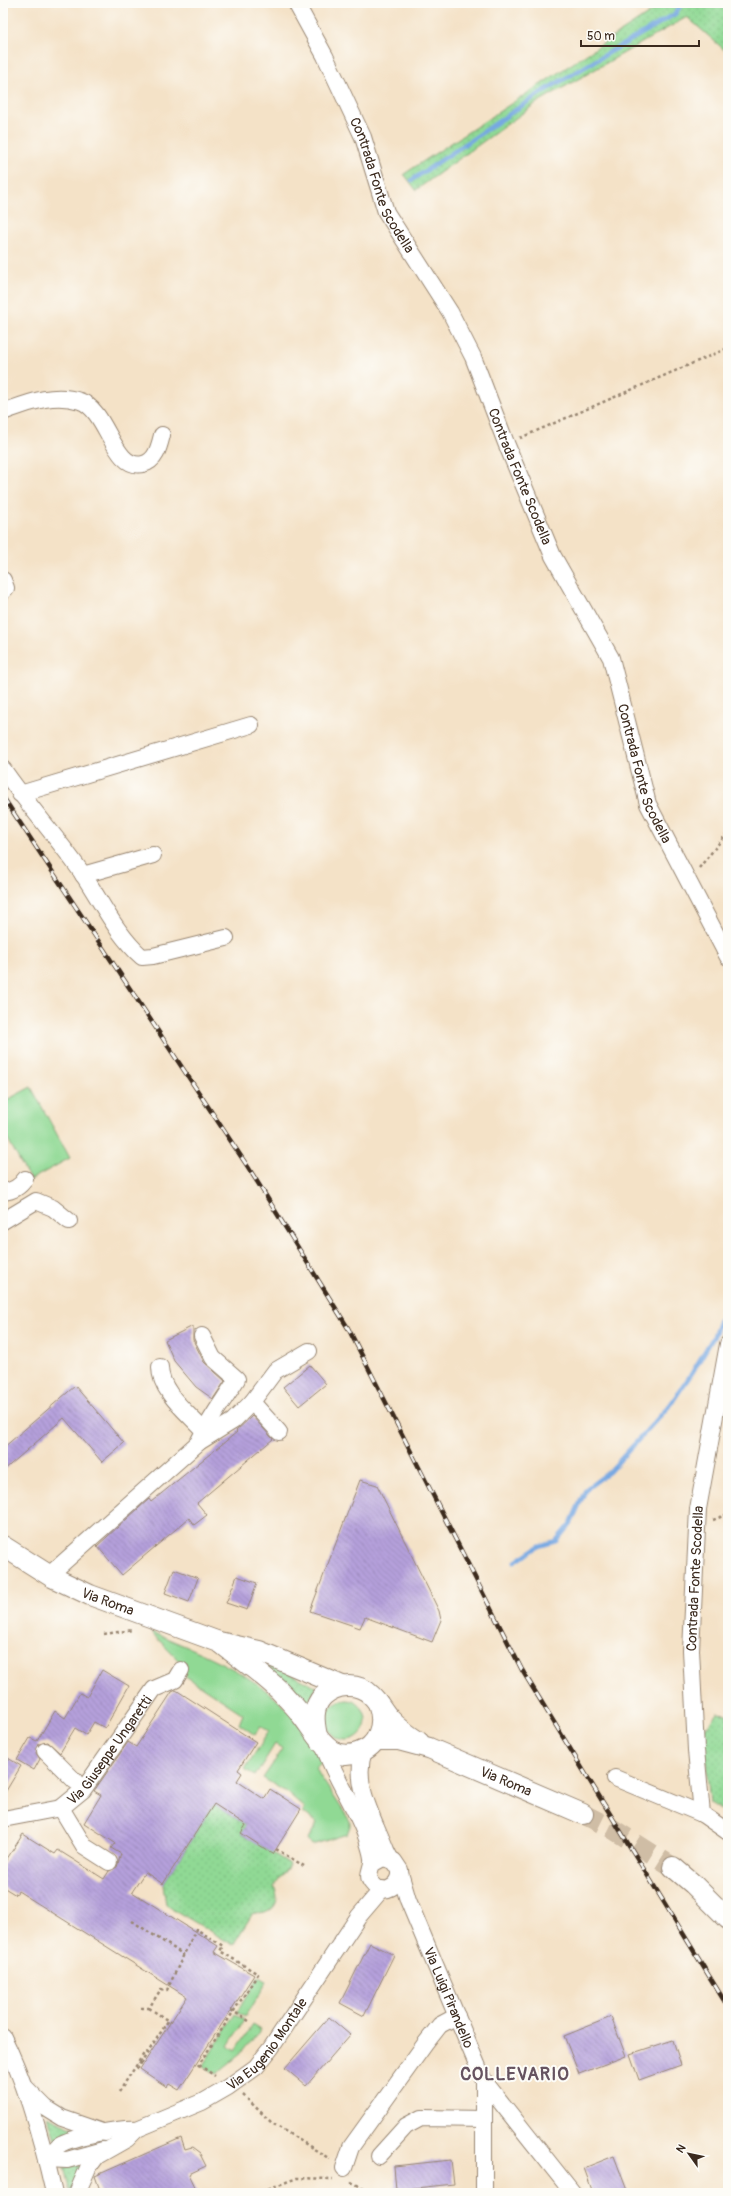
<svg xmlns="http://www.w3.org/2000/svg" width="731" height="2196" font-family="Pangolin,sans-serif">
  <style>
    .grass { fill: url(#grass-dots); stroke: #668259 }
    .garden { fill: #90d994; stroke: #668259 }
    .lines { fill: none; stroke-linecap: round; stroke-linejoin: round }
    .stream { stroke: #77a8e2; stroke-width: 4.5 }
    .building { fill: url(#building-back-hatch) }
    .major-tunnel { stroke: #cfbda5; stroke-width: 20; stroke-dasharray: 20 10; stroke-linecap: butt }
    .minor-casing { stroke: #988672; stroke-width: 18 }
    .major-casing { stroke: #988672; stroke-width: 22 }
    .path { stroke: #988672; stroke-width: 2.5; stroke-dasharray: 3 3; stroke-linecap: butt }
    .minor { stroke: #fff; stroke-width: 16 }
    .major { stroke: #fff; stroke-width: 20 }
    .rail-casing { stroke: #3b2a1e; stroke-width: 4.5 }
    .rail { stroke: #fdfcf7; stroke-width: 3; stroke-dasharray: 9; stroke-linecap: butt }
    .labels { text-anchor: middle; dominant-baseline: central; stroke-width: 4; stroke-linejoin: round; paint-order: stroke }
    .street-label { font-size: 14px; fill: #3b2a1e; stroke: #fdfcf7 }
    .district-label { font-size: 18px; font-weight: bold; letter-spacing: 1px; fill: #665360; stroke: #fdfcf7 }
  </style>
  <defs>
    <pattern id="grass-dots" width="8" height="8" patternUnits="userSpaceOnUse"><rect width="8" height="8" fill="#90d994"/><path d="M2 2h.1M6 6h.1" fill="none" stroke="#7dba7f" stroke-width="1.8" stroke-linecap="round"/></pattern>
    <pattern id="building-back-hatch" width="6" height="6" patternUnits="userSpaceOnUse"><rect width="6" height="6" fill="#b5a0dc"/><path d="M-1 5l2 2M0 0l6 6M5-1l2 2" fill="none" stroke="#9483b2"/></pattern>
  </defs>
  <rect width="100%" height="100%" fill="#fdfcf7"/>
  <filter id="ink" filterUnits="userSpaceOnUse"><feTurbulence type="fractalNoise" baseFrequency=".025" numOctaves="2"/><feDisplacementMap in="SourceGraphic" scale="8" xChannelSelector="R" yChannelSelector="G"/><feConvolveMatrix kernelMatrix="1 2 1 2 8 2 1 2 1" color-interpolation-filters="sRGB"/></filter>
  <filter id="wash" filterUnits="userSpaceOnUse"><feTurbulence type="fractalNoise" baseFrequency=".012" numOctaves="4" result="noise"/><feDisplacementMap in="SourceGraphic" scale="16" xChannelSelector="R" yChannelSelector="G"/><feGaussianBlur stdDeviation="0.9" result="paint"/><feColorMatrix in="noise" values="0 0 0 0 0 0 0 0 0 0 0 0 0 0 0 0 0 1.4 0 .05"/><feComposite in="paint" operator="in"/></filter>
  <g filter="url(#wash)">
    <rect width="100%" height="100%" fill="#f4e2c7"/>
    <g class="grass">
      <path d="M 657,3 L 728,3 L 728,53 L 687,17 L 538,102 L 416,190 L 404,174 L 660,6 Z"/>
      <path d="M 254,1660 L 280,1668 L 317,1688 L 305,1708 Z"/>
      <path d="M 717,1713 L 728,1714 L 728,1814 L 710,1803 L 703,1732 Z"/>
      <path d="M 214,1804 L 246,1825 L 241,1833 L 290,1864 L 274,1887 C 283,1903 270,1917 253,1913 L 233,1945 L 166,1905 L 163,1884 Z"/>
      <path d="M 47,2116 L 84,2132 L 56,2141 Z"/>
      <path d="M 86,2162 L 70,2193 L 64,2167 L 80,2165 Z"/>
    </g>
    <g class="garden">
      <path d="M 31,1087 L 70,1158 L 30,1180 L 3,1130 L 3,1102 Z"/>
      <path d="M 150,1631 C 202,1654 260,1674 296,1720 C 306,1733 314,1748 322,1762 L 315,1768 L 350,1821 L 350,1826 L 347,1834 L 312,1845 L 308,1840 L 317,1823 L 303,1812 L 305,1808 L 289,1794 L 263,1778 L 283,1749 L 275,1744 L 255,1776 L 245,1769 L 269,1731 L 260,1726 L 255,1735 L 239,1724 L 243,1714 L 184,1675 L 181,1663 Z"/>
      <circle cx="346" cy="1720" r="20"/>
      <path d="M 259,1977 L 267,1982 L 245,2017 L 237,2012 Z"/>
      <path d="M 235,2014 L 244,2020 L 228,2046 L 235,2051 L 253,2024 L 261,2029 L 243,2052 L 216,2074 L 203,2065 Z"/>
    </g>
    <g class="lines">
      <g class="stream">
        <path d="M 722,3 L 728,8"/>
        <path d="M 412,180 L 542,92 L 675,14 L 682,3"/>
        <path d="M 515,1562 L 539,1546 L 556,1541 L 571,1523 L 586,1489 L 609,1472 L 670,1405 L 692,1373 L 714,1336 L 728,1296"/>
      </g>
    </g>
    <g id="blocks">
      <g class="building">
        <path d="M 193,1326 L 193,1340 L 204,1362 L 225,1381 L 213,1399 L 196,1387 L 174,1361 L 165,1340 Z"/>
        <path d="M 310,1365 L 326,1384 L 299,1406 L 283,1387 Z"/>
        <path d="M 75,1386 L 124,1443 L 102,1462 L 64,1418 L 3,1471 L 3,1448 Z"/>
        <path d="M 252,1416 L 273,1439 L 197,1503 L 207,1515 L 194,1525 L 189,1518 L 122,1575 L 97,1546 L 149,1499 L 151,1502 L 237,1432 L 236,1431 Z"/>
        <path d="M 360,1480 L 377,1485 L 439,1611 L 441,1620 L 432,1642 L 365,1617 L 360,1628 L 310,1611 Z"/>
        <path d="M 174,1569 L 198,1578 L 189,1602 L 165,1593 Z"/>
        <path d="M 237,1576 L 257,1583 L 247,1610 L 226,1603 Z"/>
        <path d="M 102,1670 L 129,1686 L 105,1728 L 94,1722 L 86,1735 L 75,1728 L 60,1753 L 48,1742 L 39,1744 L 36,1753 L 40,1759 L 34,1770 L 17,1760 L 30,1738 L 37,1741 L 55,1711 L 65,1718 L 80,1693 L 87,1697 Z"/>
        <path d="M 176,1690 L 256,1742 L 238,1770 L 242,1773 L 237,1781 L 264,1799 L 270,1789 L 301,1809 L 273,1854 L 241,1833 L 246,1825 L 214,1804 L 163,1884 L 145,1872 L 132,1892 L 218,1946 L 214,1952 L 254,1975 L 179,2090 L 169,2084 L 167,2087 L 140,2069 L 187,1997 L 18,1891 L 16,1895 L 3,1887 L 3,1865 L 23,1834 L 55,1854 L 58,1850 L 104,1879 L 109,1871 L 117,1867 L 121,1854 L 111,1848 L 115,1843 L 84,1823 L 101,1795 L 94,1791 L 128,1742 L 136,1747 L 172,1692 Z"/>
        <path d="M 3,1755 L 21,1766 L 3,1796 Z"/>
        <path d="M 370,1943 L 394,1955 L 364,2016 L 340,2003 Z"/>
        <path d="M 329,2017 L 350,2035 L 306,2086 L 285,2068 Z"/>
        <path d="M 611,2017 L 626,2056 L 579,2074 L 564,2036 Z"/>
        <path d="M 673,2040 L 681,2065 L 639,2080 L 630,2054 Z"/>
        <path d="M 181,2138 L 185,2150 L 192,2148 L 200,2154 L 206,2166 L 189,2174 L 198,2193 L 101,2193 L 95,2176 Z"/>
        <path d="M 614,2156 L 628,2193 L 593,2193 L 584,2168 Z"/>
        <path d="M 451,2160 L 454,2184 L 396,2190 L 394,2166 Z"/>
      </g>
    </g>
  </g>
  <g filter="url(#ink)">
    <use href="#blocks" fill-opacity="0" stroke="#988672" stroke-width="1"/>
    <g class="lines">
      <path class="major-tunnel" d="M 583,1814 L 611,1828 L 673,1867"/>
      <defs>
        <g id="minor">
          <path id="s1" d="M 296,3 L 325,56 L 363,137 L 386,212 L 450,312 L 473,357 L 506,443 L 553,556 L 611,658 L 648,804 L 728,957"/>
          <path d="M 3,412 C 28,403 53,392 80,401 C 108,410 113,471 143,464 C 156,461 159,447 162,435"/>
          <path d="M 3,580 L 6,588 L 3,591"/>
          <path d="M 3,769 C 28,806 59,839 84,876 C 102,903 117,935 142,957 L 153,956 L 226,938"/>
          <path d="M 20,794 L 251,725"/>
          <path d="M 83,875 L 153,855"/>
          <path d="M 3,1192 C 13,1191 20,1187 25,1179"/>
          <path d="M 3,1221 L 36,1201 L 53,1208 L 69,1221"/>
          <path d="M 160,1367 C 160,1392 188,1413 203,1430"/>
          <path d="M 252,1402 L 279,1432"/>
          <path d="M 199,1442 L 233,1421 L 252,1402 L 275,1371 L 309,1351"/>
          <path d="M 52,1577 L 56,1569 L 198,1443 C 208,1421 224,1400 237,1379 L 213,1358 L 202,1336"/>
          <path d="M 323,1744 C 334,1778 356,1806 367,1839 C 369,1846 373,1856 372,1863 C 371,1870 366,1876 372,1883 C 383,1898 402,1885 400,1870 L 394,1861 L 383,1858 L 372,1864"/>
          <path d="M 45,1751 L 75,1781"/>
          <path d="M 364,1751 C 352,1784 374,1819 386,1850 L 391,1860"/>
          <path d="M 615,1778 L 702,1814 L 728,1832"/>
          <path d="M 61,1808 L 84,1846 L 109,1862"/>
          <path id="s2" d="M 702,1814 L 696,1750 L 691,1650 L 698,1509 L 728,1344"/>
          <path id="s3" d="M 3,1819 L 61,1808 L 83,1790 L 154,1689 L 175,1680 L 181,1670"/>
          <path id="s4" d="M 400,1873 L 408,1900 L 484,2081 L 484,2193"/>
          <path d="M 3,2037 C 27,2085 42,2140 54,2193"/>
          <path d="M 484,2081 L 573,2193"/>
          <path d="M 25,2087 L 46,2108 L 62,2118 L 105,2133"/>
          <path d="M 379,2156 L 406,2126 L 421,2118 L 484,2119"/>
          <path d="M 46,2159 C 50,2155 55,2149 59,2145 C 72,2137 122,2127 137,2129"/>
          <path d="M 46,2159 L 67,2160 L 103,2150"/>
          <path d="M 344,2168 L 351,2147 L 425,2044 L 440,2025 L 457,2016"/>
          <path id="s5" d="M 77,2193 L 88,2168 L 97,2156 L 127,2139 L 137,2129 L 202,2102 L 228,2087 L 256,2067 L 271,2048 L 359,1916 L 382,1889"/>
        </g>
        <g id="major">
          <path id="s6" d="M 3,1546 L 52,1577 L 90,1595 L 219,1642 L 259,1651 L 342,1686"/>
          <path d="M 222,1644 C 243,1661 266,1676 284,1695 C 290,1702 297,1708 302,1716 C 311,1727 319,1743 332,1751 C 348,1760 371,1752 378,1735 C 383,1724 382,1714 378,1703"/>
          <path d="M 317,1736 C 314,1722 312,1707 323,1696 C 336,1684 358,1682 371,1695 C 379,1702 383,1712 390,1719 C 398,1728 408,1735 419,1742"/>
          <path id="s7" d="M 376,1740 L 399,1740 L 429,1748 L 583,1814"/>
          <path d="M 673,1867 L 693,1884 L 728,1919"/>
        </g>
      </defs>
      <use href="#minor" class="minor-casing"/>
      <use href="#major" class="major-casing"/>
      <g class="path">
        <path d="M 520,438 L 728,348"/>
        <path d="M 699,868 L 728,832"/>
        <path d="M 713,1520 L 728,1514"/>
        <path d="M 104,1634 L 133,1630"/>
        <path d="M 276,1849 L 304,1866"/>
        <path d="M 132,1921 L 184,1955"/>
        <path d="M 141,2008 L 149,2008 L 161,1989 L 167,1990 L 196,1929 L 223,1946 L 220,1951 L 258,1974 L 198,2066"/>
        <path d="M 149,2008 L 170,2022"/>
        <path d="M 231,2010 L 249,2021"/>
        <path d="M 141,2062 L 137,2067 L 138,2068 L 168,2021"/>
        <path d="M 199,2065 L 215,2076"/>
        <path d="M 119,2092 L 145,2052 L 148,2053"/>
        <path d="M 243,2095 L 272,2123 L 330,2159"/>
        <path d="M 351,2182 L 374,2193"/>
        <path d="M 257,2193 L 297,2178 L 333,2179"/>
      </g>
      <use href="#minor" class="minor"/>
      <use href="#major" class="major"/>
      <defs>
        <path id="rail" d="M 3,797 L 248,1167 L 348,1328 L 522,1670 L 728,2007"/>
      </defs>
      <use href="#rail" class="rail-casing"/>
      <use href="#rail" class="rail"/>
    </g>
  </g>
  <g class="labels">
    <g class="street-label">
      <text stroke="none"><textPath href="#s1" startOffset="202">Contrada Fonte Scodella</textPath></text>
      <text stroke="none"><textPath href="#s1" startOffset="526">Contrada Fonte Scodella</textPath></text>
      <text stroke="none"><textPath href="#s1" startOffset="850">Contrada Fonte Scodella</textPath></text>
      <text stroke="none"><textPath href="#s2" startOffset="236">Contrada Fonte Scodella</textPath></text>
      <text stroke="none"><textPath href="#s6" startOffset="119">Via Roma</textPath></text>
      <text stroke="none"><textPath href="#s3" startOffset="135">Via Giuseppe Ungaretti</textPath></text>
      <text stroke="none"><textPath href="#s7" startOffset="138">Via Roma</textPath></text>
      <text stroke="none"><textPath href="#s4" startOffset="134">Via Luigi Pirandello</textPath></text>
      <text stroke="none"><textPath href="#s5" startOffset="250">Via Eugenio Montale</textPath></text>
    </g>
    <g class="district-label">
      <text x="515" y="2074">COLLEVARIO</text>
    </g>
  </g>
  <rect width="731" height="2196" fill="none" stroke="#fdfcf7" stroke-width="16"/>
  <g transform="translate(689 2154) rotate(303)" stroke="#fdfcf7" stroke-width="3" paint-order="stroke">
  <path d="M0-3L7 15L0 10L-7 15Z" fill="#3b2a1e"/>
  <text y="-6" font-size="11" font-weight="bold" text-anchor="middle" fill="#3b2a1e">N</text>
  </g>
  <path d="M581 40v6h118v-6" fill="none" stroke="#3b2a1e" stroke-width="2"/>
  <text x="587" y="40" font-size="12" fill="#3b2a1e" stroke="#fdfcf7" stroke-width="3" paint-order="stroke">50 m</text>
</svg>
